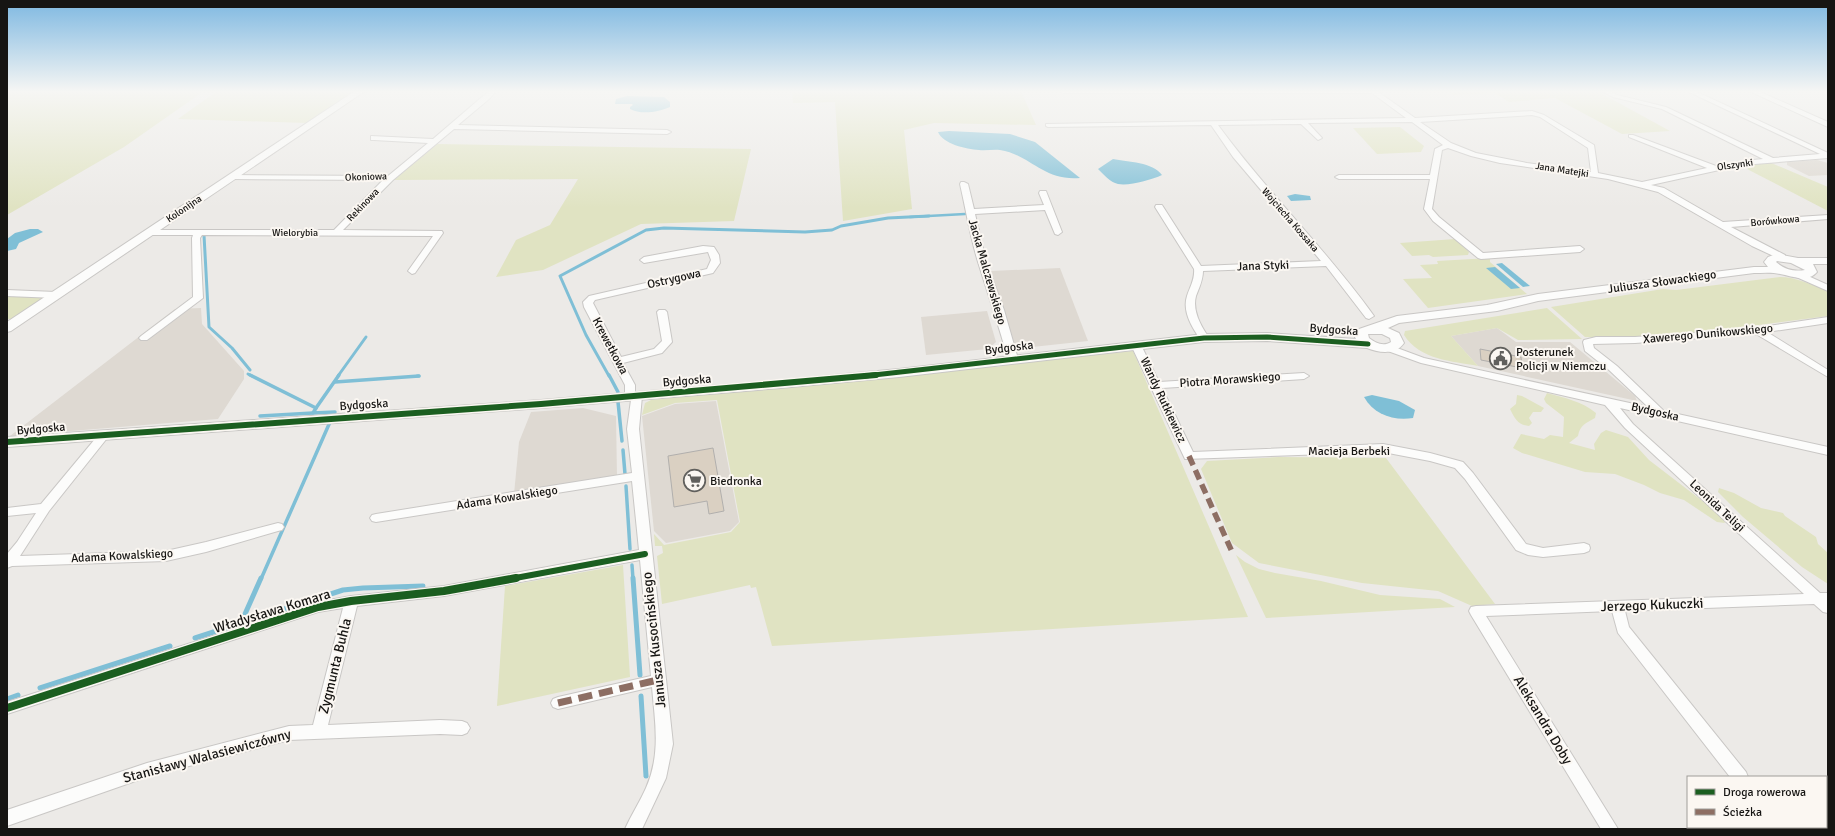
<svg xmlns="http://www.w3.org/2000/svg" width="1835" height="836" font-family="Signika,sans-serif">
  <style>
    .built { fill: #ded9d2 }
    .green { fill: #e0e3c2 }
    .water { fill: #7fbfd6 }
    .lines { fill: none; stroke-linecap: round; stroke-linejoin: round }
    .stream-far3 { stroke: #7fbfd6; stroke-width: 2.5 }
    .stream-far2 { stroke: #7fbfd6; stroke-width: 3 }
    .stream-far1 { stroke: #7fbfd6; stroke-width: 3.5 }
    .stream { stroke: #7fbfd6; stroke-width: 5 }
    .building { fill: #dad0c2; stroke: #b1afad }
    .minor-casing { stroke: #c9c7c5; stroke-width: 2 }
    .tertiary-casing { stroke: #c9c7c5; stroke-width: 2 }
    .minor { fill: #fcfcfb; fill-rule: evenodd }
    .tertiary { fill: #fcfcfb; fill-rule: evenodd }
    .quiet-far1 { stroke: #8d6e63; stroke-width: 5.5; stroke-dasharray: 10 5.5; stroke-linecap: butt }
    .quiet { stroke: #8d6e63; stroke-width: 7; stroke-dasharray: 14 7; stroke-linecap: butt }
    .cycleway-far2-casing { stroke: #fbf7f2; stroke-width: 7 }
    .cycleway-far1-casing { stroke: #fbf7f2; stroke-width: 9 }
    .cycleway-casing { stroke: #fbf7f2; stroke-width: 10 }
    .cycleway-far2 { stroke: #1b5e20; stroke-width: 5 }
    .cycleway-far1 { stroke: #1b5e20; stroke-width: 6 }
    .cycleway { stroke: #1b5e20; stroke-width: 8 }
    .labels { text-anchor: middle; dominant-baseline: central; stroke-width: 4; stroke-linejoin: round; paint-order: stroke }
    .far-street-label { font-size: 10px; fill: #161513; stroke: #fbf7f2 }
    .street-label { font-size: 12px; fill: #161513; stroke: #fbf7f2 }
    .poi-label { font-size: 12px; fill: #161513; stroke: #fbf7f2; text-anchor: start }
    .near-street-label { font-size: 14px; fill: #161513; stroke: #fbf7f2 }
  </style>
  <rect width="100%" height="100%" fill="#eceae7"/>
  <g class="built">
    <path d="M 1817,160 L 1828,163 L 1828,175 L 1809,176 L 1787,165 L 1787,162 Z"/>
    <path d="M 1060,268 L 1088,341 L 1014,349 L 991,271 Z"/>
    <path d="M 201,308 L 202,324 L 244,371 L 244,379 L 218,419 L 10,436 L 175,309 Z"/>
    <path d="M 987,311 L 996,342 L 988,349 L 926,355 L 921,317 Z"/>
    <path d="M 1497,328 L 1516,342 L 1570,342 L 1635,396 L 1637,401 L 1478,366 L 1451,336 Z"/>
    <path d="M 716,401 L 739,522 L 730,531 L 666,543 L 654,531 L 642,416 L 675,404 Z"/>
    <path d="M 583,408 L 616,416 L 617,477 L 514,494 L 519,442 L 531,412 Z"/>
  </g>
  <g class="green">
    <path d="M 7,91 L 204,91 L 124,147 L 7,215 Z"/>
    <path d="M 217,91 L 356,91 L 307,123 L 178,119 Z"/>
    <path d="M 792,91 L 1021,91 L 1036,125 L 934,123 L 904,130 L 912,209 L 843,221 L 835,102 L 793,103 Z"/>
    <path d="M 1448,91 L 1597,91 L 1670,131 L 1622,134 L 1555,98 L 1509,102 L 1495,93 L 1454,95 Z"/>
    <path d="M 1400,127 L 1424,146 L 1421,152 L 1377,154 L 1353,128 Z"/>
    <path d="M 437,144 L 751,149 L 734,221 L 641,224 L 543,270 L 496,277 L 516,240 L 550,225 L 578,179 L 394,180 Z"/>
    <path d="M 1769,162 L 1828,187 L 1828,211 L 1747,169 L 1750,166 Z"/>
    <path d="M 1455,239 L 1469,252 L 1468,255 L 1433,257 L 1429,255 L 1412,256 L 1400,243 Z"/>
    <path d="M 1490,258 L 1490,262 L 1527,294 L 1428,308 L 1403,279 L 1432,278 L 1420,265 L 1438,264 L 1437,261 Z"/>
    <path d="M 1780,277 C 1795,277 1815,285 1828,292 L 1828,316 L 1696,333 L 1632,338 L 1585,337 L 1551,307 L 1663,289 L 1676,290 Z"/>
    <path d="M 7,295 L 45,297 L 13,319 L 7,319 Z"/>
    <path d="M 1547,308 L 1582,339 L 1518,340 L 1497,328 L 1451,336 L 1478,366 C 1452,361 1420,360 1404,335 L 1405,331 Z"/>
    <path d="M 1133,351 L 1248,617 L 772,646 L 756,587 L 751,588 L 750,585 L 662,604 L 657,556 L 663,553 L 662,546 L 655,546 L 654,534 L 664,545 L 731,532 L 740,522 L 717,400 L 675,403 L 642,415 L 645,403 L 651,400 L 995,364 L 997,367 L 1002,366 L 1003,364 Z"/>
    <path d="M 1547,393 C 1564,398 1582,401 1596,413 L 1595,418 C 1586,423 1580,425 1578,436 L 1569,443 L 1595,450 L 1594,444 L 1601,433 L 1606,430 L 1628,437 L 1649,460 L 1722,516 L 1725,523 L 1717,522 L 1684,500 L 1660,493 L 1644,485 L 1615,474 L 1585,472 L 1522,453 L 1513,448 L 1521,434 L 1544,439 L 1550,435 L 1563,437 L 1564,417 L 1546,403 L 1544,399 Z"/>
    <path d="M 1517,395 L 1522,396 L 1544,408 L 1541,412 L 1533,412 L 1529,418 L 1532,423 L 1529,426 C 1518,425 1515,419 1510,409 L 1516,404 Z"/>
    <path d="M 1279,457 L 1386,458 L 1495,604 L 1472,606 L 1438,591 L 1362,583 L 1259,563 L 1232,543 L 1201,469 L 1207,461 Z"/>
    <path d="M 1719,488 L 1734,493 L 1761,508 L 1783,513 L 1785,516 L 1816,537 L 1818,544 L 1828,553 L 1828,584 L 1802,567 L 1743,517 L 1718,492 Z"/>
    <path d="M 1236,555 L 1245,562 L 1259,569 L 1275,573 L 1321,581 L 1380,595 L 1440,599 L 1455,607 L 1266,618 Z"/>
    <path d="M 623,565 L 630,677 L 497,706 L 505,586 Z"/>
  </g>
  <g class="water">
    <path d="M 627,96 L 664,97 L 670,102 L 670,107 C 659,112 641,115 630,109 L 630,107 L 633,105 L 632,104 L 615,104 L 616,99 Z"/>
    <path d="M 949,131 L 1010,134 L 1035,142 L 1080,178 C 1042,181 1031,155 1000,150 C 993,149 986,151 979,150 C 966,149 943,144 938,132 Z"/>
    <path d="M 1113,159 C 1128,162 1153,162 1162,175 C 1151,180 1130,186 1118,184 C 1110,182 1104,175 1098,169 Z"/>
    <path d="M 1295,194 L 1310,196 L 1311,200 L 1291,201 L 1287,196 Z"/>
    <path d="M 30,229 L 38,229 L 43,232 L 19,243 L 16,249 L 7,251 L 7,239 L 15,233 Z"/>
    <path d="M 1502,263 L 1530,286 L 1523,287 L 1496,264 Z"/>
    <path d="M 1495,267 L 1520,288 L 1511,289 L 1486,268 Z"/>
    <path d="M 1372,395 L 1399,401 L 1415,410 L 1413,418 C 1394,421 1374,415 1364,397 Z"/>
  </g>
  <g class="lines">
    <path class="stream-far3" d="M 910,217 L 965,214"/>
    <g class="stream-far2">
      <path d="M 204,235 L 209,327 L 232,348 L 250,370"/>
      <path d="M 248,374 L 252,376"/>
      <path d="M 338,376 L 366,337"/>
      <path d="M 417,376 L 419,376"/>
      <path d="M 609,376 L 586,335 L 560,276 L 646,230 L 664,228 L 805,232 L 832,230 L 841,226 L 888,218 L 929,216"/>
    </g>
    <g class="stream-far1">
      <path d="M 250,375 L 316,408 L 313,413 L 335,412"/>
      <path d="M 609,375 L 618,392"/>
      <path d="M 335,382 L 419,376"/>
      <path d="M 618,402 L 622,441"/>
      <path d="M 316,408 L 339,375"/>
      <path d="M 260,416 L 313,413"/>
      <path d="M 623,450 L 625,474"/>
      <path d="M 626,486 L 630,549"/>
      <path d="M 632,565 L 633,579"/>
      <path d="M 261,579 L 330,422"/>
    </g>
    <g class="stream">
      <path d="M 633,578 L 640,675"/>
      <path d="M 241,623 L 261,578"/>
      <path d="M 195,638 L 343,590 L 363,588 L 423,586"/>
      <path d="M 40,688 L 170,646"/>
      <path d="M 641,696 L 646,776"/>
      <path d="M 7,699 L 18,695"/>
    </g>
  </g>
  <g class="building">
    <path d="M 1480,349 L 1521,357 L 1522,368 L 1481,360 Z"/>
    <path d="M 713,448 L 724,511 L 709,514 L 707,501 L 674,507 L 668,456 Z"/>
  </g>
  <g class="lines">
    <defs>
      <g id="minor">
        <path d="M 489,91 L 496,91 L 489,99 L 458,125 L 667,130 L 671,132 L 667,134 L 454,129 L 393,180 L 343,230 L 442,231 L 443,233 L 415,273 L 412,274 L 408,271 L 433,236 L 202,235 L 200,238 L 203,298 L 147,340 L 141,340 L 139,338 L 141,336 L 193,297 L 192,238 L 193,235 L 151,235 L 147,232 L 148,230 L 334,230 L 383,180 L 233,179 L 229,177 L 233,175 L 388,176 L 428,143 L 374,140 L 371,140 L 371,136 L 433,139 Z"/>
        <path d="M 1060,91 L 1377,91 L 1415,118 L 1532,111 L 1544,115 L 1594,145 L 1598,173 L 1642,182 L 1707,168 L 1629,137 L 1629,135 L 1633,135 L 1716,166 L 1742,161 L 1763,159 L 1662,109 L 1613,97 L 1601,91 L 1610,91 L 1617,95 L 1666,107 L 1773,158 L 1820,154 L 1687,91 L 1695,91 L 1828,153 L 1828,158 L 1742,165 L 1651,185 L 1664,188 L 1723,222 L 1828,215 L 1828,219 L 1731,227 L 1785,255 L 1785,259 L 1782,260 L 1752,246 L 1658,192 L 1608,179 L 1500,163 L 1471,156 L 1448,148 L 1442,150 L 1432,209 L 1439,217 L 1483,253 L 1580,246 L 1584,249 L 1580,252 L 1481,259 L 1478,258 L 1433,221 L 1424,209 L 1430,179 L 1339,179 L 1335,177 L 1339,175 L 1430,175 L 1435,149 L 1443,145 L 1412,122 L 1308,123 L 1322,138 L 1318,140 L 1301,124 L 1218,125 C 1266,191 1326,249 1374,316 L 1369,319 L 1366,318 L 1326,266 L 1203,271 C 1203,280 1199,288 1196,296 C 1192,311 1201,326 1209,338 L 1204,341 L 1201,340 C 1192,328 1182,311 1187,296 C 1190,287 1195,279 1194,269 L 1155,207 L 1156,205 L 1162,205 L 1201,266 L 1321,261 L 1233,157 L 1211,125 L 1048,127 L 1046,126 L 1046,124 L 1406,118 L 1372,93 L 1063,93 ZM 1532,115 L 1540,117 L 1588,148 L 1591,172 L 1527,163 L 1476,153 L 1451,143 L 1420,122 Z"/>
        <path d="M 1749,91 L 1758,91 L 1828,122 L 1828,127 Z"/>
        <path d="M 961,182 L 964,182 L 968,184 L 974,209 L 1044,205 L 1039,193 L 1040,191 L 1046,191 L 1062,232 L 1058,235 L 1055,234 L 1045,210 L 975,214 L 986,261 L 1004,310 L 1018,359 L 1017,361 L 1009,361 L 1008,359 C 999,326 988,294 978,262 C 970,236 966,210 960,184 Z"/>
        <path d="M 703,246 L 714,247 L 719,255 L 720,263 L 713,273 L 595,300 L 593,303 L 621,357 L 654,349 L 662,341 L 657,312 L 659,310 L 665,310 L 667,312 L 672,342 L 662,353 L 623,363 L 635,385 L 635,393 L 641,394 L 642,396 L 639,429 L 673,744 L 666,778 L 642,829 L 625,829 C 631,815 640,802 646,788 C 661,754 655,723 652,687 L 558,709 L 553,707 L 551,703 L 553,699 L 558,697 L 651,676 L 640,560 L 444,596 L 357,606 L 328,725 L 440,720 L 462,721 L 467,723 L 470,728 L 467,733 L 462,735 L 440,734 L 289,740 L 147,777 L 7,826 L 7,810 L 147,763 L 289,726 L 313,725 L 343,608 L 318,612 L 7,714 L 7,702 L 318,602 L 351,596 L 444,586 L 639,550 L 632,481 L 376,522 L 372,521 L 370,518 L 372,515 L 376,514 L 632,473 L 627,429 L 631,400 L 626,399 L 625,397 L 625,385 L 584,307 L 583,302 L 589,296 L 707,269 L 711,260 L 708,252 L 644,263 L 640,260 L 644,257 Z"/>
        <path d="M 1797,271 L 1828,285 L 1828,291 L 1794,276 L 1793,274 Z"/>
        <path d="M 7,290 L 56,292 L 61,295 L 56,298 L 7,296 Z"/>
        <path d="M 1828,317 L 1828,323 L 1767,332 L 1828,370 L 1828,377 L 1756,334 L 1635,343 L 1593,344 L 1594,348 L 1617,366 L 1664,411 L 1828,447 L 1828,455 L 1620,408 L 1633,424 L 1820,593 L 1828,593 L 1828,613 L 1823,612 L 1814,604 L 1625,611 L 1629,627 L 1746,772 L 1748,777 L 1730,777 L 1618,633 L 1612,611 L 1486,616 L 1618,829 L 1601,829 L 1471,615 L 1469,611 L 1471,607 L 1476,606 L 1804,594 L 1625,428 L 1605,405 L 1421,363 L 1385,350 L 1384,348 L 1389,345 L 1424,358 L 1648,407 L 1609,370 L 1585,351 L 1583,342 L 1584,340 L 1596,337 L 1635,337 L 1742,330 Z"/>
        <path d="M 1136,342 L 1141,345 L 1159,382 L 1304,373 L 1309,376 L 1304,379 L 1162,388 L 1193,452 L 1383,444 L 1430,453 L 1463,462 L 1473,473 L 1526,544 L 1543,548 L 1584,543 L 1589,545 L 1590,548 L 1589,551 L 1584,553 L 1543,557 L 1528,555 L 1516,550 L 1465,479 L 1455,468 L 1430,461 L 1383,452 L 1185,459 L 1131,345 Z"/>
        <path d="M 104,431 L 108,433 L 110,435 L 108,437 L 49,511 L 20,556 L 166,551 L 206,542 L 278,523 L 282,524 L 284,527 L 282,530 L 278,531 L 206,552 L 166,561 L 12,566 L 7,568 L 7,554 L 17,542 L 36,513 L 7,516 L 7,508 L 41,504 L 100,433 Z"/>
        <path d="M 1772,827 L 1788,827 L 1789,829 L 1773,829 Z"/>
      </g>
      <g id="tertiary">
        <path d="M 355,91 L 365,91 L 11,331 L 7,332 L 7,322 Z"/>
        <path d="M 1776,254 L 1798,258 L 1828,258 L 1828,264 L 1813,264 L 1817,272 C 1808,283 1791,276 1780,274 C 1772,272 1762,273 1754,273 L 1538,301 L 1497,311 L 1399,323 L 1388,328 L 1399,333 L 1404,343 C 1396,355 1379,353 1367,348 L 1267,341 L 1204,342 L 899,377 L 781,388 L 541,408 L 7,447 L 7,437 L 541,400 L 781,380 L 899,369 L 1204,334 L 1267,333 L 1356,339 L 1355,337 L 1359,329 L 1397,316 L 1487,305 L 1538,294 L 1754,267 L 1768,267 L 1764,262 L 1768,257 ZM 1777,261 L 1791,263 L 1805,270 C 1794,272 1784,269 1776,262 ZM 1368,334 L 1382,334 L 1390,338 L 1391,342 C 1383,347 1376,343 1369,338 Z"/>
      </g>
    </defs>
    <use href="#minor" class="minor-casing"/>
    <use href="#tertiary" class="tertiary-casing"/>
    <use href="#minor" class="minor"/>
    <use href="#tertiary" class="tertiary"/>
    <path class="quiet-far1" d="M 1189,456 L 1233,554"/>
    <path class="quiet" d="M 558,703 L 658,680"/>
    <defs>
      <path id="cycleway-far2" d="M 865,376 L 1204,338 L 1267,337 L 1368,344"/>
      <g id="cycleway-far1">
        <path d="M 7,442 L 541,404 L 876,375"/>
        <path d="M 510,579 L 645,554"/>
      </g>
      <path id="cycleway" d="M 7,708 L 318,607 L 351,601 L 444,591 L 516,578"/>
    </defs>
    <use href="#cycleway-far2" class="cycleway-far2-casing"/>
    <use href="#cycleway-far1" class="cycleway-far1-casing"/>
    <use href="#cycleway" class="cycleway-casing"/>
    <use href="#cycleway-far2" class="cycleway-far2"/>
    <use href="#cycleway-far1" class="cycleway-far1"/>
    <use href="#cycleway" class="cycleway"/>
  </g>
  <linearGradient id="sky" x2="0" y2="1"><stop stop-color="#7eb8e1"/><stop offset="0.44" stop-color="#f6f6f4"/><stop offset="1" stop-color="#f6f6f4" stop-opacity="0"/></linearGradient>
  <rect width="1835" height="208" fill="url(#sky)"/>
  <defs>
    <symbol id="civic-ring" viewBox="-11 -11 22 22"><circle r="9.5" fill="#fbf7f2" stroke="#61605d" stroke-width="1.5"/><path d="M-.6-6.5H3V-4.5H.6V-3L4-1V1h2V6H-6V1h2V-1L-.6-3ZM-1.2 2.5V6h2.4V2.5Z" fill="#61605d"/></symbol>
    <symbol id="supermarket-ring" viewBox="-11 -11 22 22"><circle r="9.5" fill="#fbf7f2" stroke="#61605d" stroke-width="1.5"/><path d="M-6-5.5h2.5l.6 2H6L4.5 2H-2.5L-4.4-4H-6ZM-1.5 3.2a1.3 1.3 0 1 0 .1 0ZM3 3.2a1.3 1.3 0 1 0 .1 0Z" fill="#61605d"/></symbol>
  </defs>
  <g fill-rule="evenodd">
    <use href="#civic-ring" x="1488" y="346" width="25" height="25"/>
    <use href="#supermarket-ring" x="682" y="468" width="25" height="25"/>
  </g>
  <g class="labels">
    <g class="far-street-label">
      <text transform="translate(1735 165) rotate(-8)">Olszynki</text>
      <text transform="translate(1562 170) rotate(9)">Jana Matejki</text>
      <text transform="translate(366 177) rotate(-2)">Okoniowa</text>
      <text transform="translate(363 205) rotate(-46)">Rekinowa</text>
      <text transform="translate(184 209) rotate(-34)">Kolonijna</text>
      <text transform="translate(1290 220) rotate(49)">Wojciecha Kossaka</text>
      <text transform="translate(1775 221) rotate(-5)">Borówkowa</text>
      <text x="295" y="233">Wielorybia</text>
    </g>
    <g class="street-label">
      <text transform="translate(1263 266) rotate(-2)">Jana Styki</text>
      <text transform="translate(987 272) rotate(74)">Jacka Malczewskiego</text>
      <text transform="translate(674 279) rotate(-13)">Ostrygowa</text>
      <text transform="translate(1662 282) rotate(-8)">Juliusza Słowackiego</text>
      <text transform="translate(1334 330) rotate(4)">Bydgoska</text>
      <text transform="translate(1708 334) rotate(-5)">Xawerego Dunikowskiego</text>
      <text transform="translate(610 346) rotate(62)">Krewetkowa</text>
      <text transform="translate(1009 348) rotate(-7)">Bydgoska</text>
      <text transform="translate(1230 380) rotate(-4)">Piotra Morawskiego</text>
      <text transform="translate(687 381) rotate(-5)">Bydgoska</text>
      <text transform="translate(1163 400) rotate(65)">Wandy Rutkiewicz</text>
      <text transform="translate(364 405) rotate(-4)">Bydgoska</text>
      <text transform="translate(1655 412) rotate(13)">Bydgoska</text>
      <text transform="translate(41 429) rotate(-5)">Bydgoska</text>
      <text x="1349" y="451">Macieja Berbeki</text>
      <text transform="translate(507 498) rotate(-9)">Adama Kowalskiego</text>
      <text transform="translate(1717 506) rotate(43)">Leonida Teligi</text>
      <text transform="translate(122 556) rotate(-3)">Adama Kowalskiego</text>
    </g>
    <g class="poi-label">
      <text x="1516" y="352">Posterunek<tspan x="1516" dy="14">Policji w Niemczu</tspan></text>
      <text x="710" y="481">Biedronka</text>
    </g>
    <g class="near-street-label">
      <text transform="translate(1652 605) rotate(-2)">Jerzego Kukuczki</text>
      <text transform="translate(272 611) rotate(-17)">Władysława Komara</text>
      <text transform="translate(654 640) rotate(-96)">Janusza Kusocińskiego</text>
      <text transform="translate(335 666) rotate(-76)">Zygmunta Buhla</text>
      <text transform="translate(1543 720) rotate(59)">Aleksandra Doby</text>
      <text transform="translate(207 756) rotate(-15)">Stanisławy Walasiewiczówny</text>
    </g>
  </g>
  <rect width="1835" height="836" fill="none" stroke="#161513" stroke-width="16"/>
  <rect x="1687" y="776" width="140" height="52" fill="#fbf7f2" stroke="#9f9d99"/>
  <rect x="1695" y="789" width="20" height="6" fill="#1b5e20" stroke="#9f9d99"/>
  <text x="1723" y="796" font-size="12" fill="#161513">Droga rowerowa</text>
  <rect x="1695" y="809" width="20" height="6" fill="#8d6e63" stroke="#9f9d99"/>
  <text x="1723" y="816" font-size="12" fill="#161513">Ścieżka</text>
</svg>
